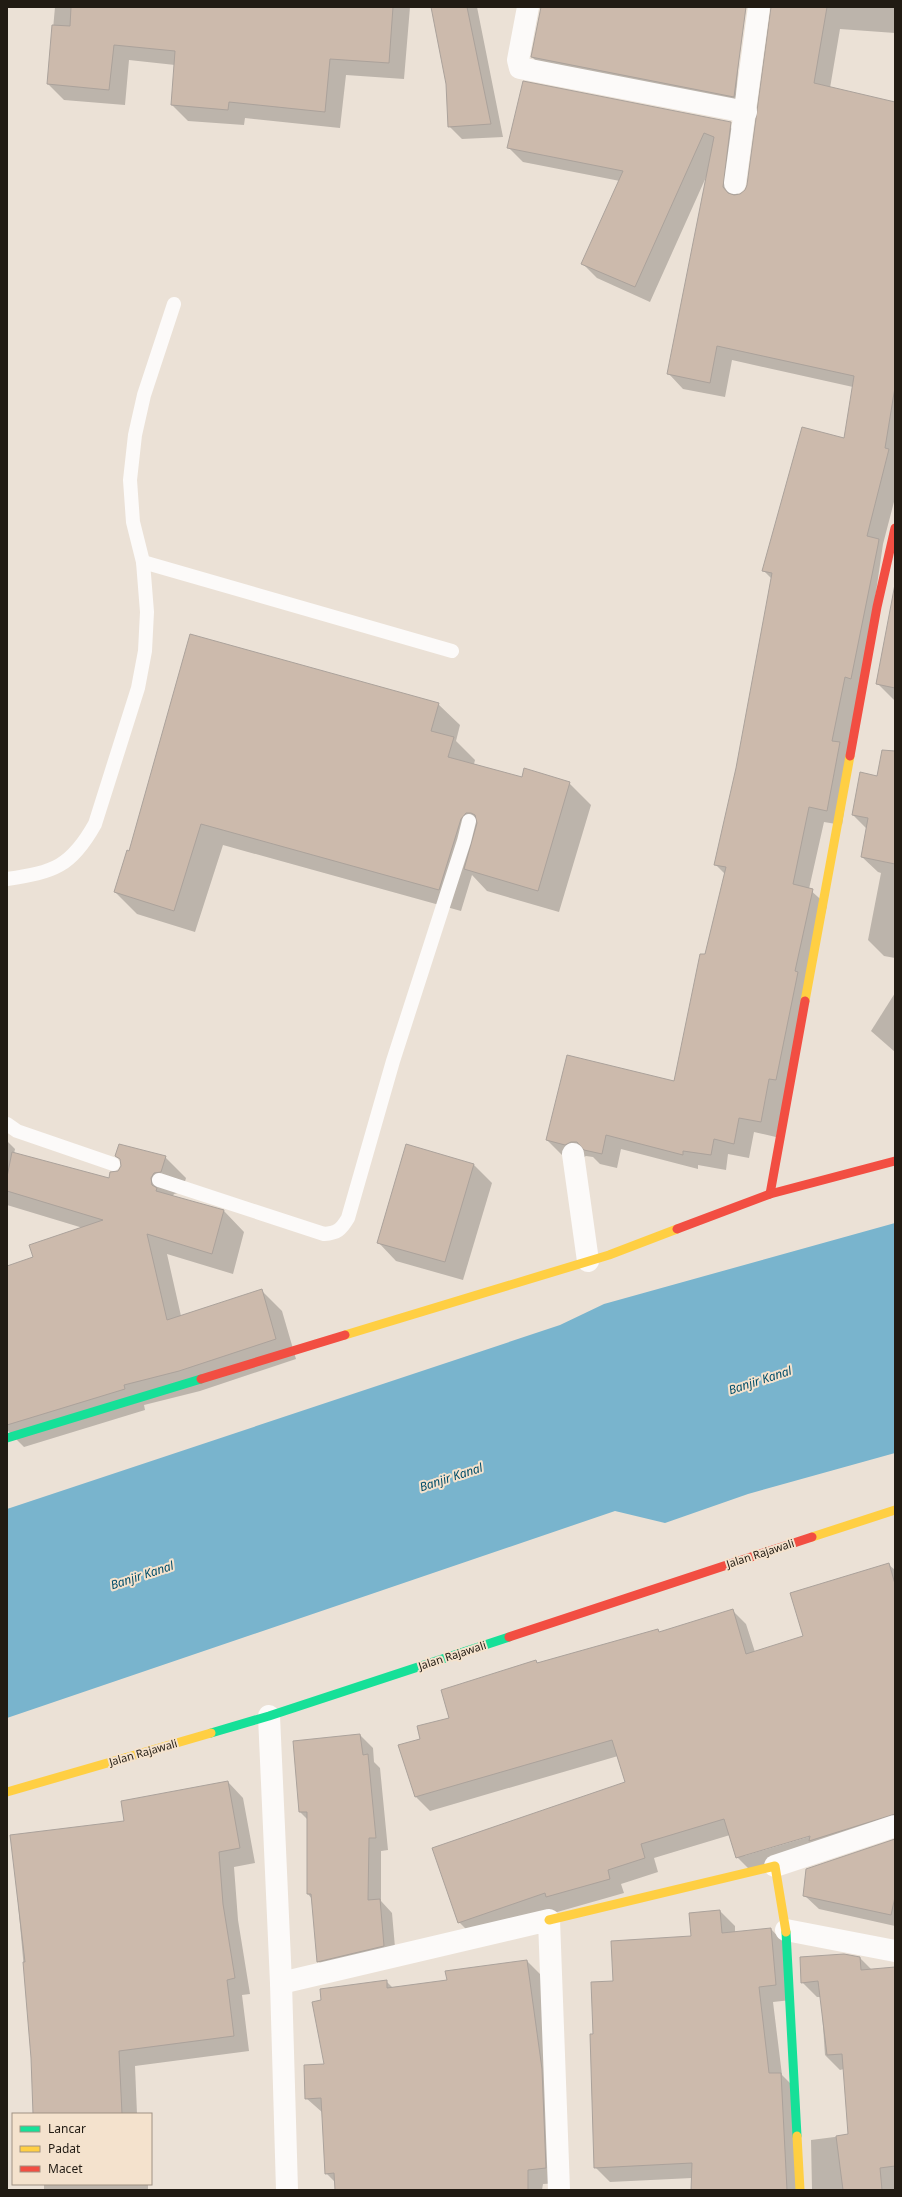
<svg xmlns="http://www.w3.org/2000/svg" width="902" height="2197" font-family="'Noto Sans',sans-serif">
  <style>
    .water { fill: #79b4cd }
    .shadow { fill: #0003; fill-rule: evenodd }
    .building { fill: #ccbaac; stroke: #aba29b }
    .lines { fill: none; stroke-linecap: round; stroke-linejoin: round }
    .lane { stroke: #fcfaf9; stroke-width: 14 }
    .street { stroke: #fcfaf9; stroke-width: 22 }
    .fast { stroke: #16e098; stroke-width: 9 }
    .slow { stroke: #ffcf43; stroke-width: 9 }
    .jam { stroke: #f24e42; stroke-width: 9 }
    .labels { text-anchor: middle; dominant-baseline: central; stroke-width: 4; stroke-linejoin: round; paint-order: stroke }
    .street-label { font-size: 11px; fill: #211b13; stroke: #f4e2cd }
    .water-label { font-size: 12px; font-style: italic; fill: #004d69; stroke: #f4e2cd }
  </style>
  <rect width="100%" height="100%" fill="#ebe1d6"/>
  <path class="water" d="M 895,1223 L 895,1453 L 748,1494 L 665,1523 L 615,1511 L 7,1718 L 7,1509 L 560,1325 L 604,1304 Z"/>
  <g class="shadow">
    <path d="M 55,7 L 410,7 L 404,79 L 346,75 L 340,128 L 245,118 L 244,125 L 188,121 L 172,105 L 175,65 L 129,60 L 125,105 L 64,100 L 48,84 Z"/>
    <path d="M 432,7 L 477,7 L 503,137 L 462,139 L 449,126 L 447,84 Z"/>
    <path d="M 542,7 L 743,7 L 735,108 L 547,72 L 532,57 Z"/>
    <path d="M 776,7 L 895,7 L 895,33 L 840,29 L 830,88 L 895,104 L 895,498 L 883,544 L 842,825 L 824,822 L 809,889 L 827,905 L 776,1137 L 754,1132 L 749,1158 L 728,1154 L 726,1170 L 698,1165 L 698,1169 L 621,1149 L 617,1168 L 600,1164 L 593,1157 L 586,1156 L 580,1159 L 562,1155 L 547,1140 L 674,1082 L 725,874 L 715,864 L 737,769 L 772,579 L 763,570 L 845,439 L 853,387 L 732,360 L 725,397 L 683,389 L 669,374 L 707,175 L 650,302 L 597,278 L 583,264 L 620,181 L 523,162 L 508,147 L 730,127 L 745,142 L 738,197 L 745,192 L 748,185 Z"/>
    <path d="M 895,602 L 895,701 L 877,683 Z"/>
    <path d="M 438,704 L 460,725 L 456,741 L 475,760 L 474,764 L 522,778 L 569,783 L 591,805 L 559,912 L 487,891 L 472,875 L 461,911 L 223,845 L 195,932 L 137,914 L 115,892 L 128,852 Z"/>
    <path d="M 895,780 L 895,958 L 884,956 L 868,940 L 881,873 L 878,872 L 862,857 L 867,829 L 853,815 Z"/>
    <path d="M 895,993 L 895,1052 L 871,1031 Z"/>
    <path d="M 7,1141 L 15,1149 L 14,1154 L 109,1179 L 122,1167 L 121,1160 L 116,1155 L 165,1157 L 186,1178 L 182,1192 L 174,1194 L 172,1197 L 224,1211 L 244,1232 L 233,1274 L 167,1254 L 181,1316 L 261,1290 L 282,1311 L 296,1359 L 200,1391 L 144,1405 L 145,1410 L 24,1447 L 7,1430 L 7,1267 L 34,1258 L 83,1228 L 7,1205 Z"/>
    <path d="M 407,1146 L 474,1165 L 492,1183 L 463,1280 L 396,1261 L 378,1242 Z"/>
    <path d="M 888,1564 L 895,1570 L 895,1833 L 751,1871 L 737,1857 L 730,1835 L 654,1858 L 658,1872 L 621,1884 L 624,1893 L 473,1936 L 459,1922 L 627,1782 L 618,1756 L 430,1811 L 416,1797 L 399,1746 L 421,1740 L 536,1661 L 538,1664 L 657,1630 L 660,1633 L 732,1610 L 746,1624 L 755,1652 L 804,1637 ZM 814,1833 L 815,1835 L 744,1856 L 744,1854 Z"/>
    <path d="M 360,1735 L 373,1748 L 374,1762 L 380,1768 L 388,1850 L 381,1851 L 381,1901 L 392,1913 L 396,1959 L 331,1974 L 318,1961 L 312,1899 L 308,1894 L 308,1820 L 300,1812 L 294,1742 Z"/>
    <path d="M 228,1782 L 243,1798 L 255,1863 L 234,1867 L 238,1920 L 250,1994 L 242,1995 L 249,2051 L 135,2066 L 137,2114 L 34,2114 L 32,2058 L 12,1836 L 125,1822 Z"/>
    <path d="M 895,1839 L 895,1926 L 819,1909 L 804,1895 L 807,1870 Z"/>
    <path d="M 720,1911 L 735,1926 L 735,1932 L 771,1929 L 785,1944 L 791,2000 L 773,2002 L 782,2075 L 796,2089 L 801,2190 L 692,2190 L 692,2178 L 610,2182 L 595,2167 L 594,2035 L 614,1982 L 692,1937 Z"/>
    <path d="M 860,1958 L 872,1970 L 895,1968 L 895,2190 L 812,2190 L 811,2140 L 850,2135 L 844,2069 L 840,2070 L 825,2055 L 821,1997 L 817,1997 L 802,1982 Z"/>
    <path d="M 527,1961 L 541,1975 L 560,2183 L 543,2184 L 542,2190 L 336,2190 L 335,2182 L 326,2173 L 323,2113 L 306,2098 L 326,2065 L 386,1981 L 393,1988 L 448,1981 Z"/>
    <rect x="44" y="2184" width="104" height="6"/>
  </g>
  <g class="building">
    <path d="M 71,7 L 393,7 L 389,63 L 330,59 L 325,112 L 229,102 L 228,110 L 171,105 L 175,51 L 114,45 L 109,90 L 47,84 L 52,25 L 70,26 Z"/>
    <path d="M 431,7 L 467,7 L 491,124 L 448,127 L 446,84 Z"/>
    <path d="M 541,7 L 746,7 L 734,97 L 531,57 Z"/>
    <path d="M 771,7 L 827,7 L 814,83 L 895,102 L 895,387 L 885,448 L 889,449 L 867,536 L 879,539 L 878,545 L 851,679 L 845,677 L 832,741 L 840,742 L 827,811 L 809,807 L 793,884 L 813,889 L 795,971 L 798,972 L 776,1080 L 769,1079 L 761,1122 L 739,1118 L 734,1144 L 714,1139 L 711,1155 L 683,1151 L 683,1155 L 606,1135 L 602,1154 L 584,1150 L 577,1142 L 571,1142 L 565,1145 L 546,1140 L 567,1055 L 674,1081 L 700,954 L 705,954 L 726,867 L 714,865 L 736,768 L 772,573 L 762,571 L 802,427 L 844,438 L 854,376 L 717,346 L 710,383 L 667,374 L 714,137 L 704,133 L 635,287 L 581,264 L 623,171 L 507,148 L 523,81 L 731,122 L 723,187 L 728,193 L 734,195 L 740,194 L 745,190 L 747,185 Z"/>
    <path d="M 895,584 L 895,688 L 876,684 Z"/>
    <path d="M 190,634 L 439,703 L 431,731 L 454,737 L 448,757 L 522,777 L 524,768 L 570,782 L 538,891 L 464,869 L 477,823 L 475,815 L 471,813 L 466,813 L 461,819 L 439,890 L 201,824 L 174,911 L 114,892 L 127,850 L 129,851 Z"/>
    <path d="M 882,750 L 895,751 L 895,864 L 861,857 L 868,818 L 852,815 L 860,772 L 877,776 Z"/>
    <path d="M 119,1144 L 166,1156 L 161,1172 L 154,1173 L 151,1178 L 152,1185 L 157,1188 L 156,1191 L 224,1210 L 212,1254 L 147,1234 L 167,1320 L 262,1289 L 276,1339 L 179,1371 L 124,1385 L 125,1389 L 7,1425 L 7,1266 L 33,1257 L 29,1245 L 103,1220 L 7,1191 L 7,1177 L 12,1152 L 109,1178 L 110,1172 L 118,1171 L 121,1166 L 120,1159 L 115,1156 Z"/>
    <path d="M 406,1144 L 474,1164 L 445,1262 L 377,1243 Z"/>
    <path d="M 889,1563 L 895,1584 L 895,1814 L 809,1841 L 810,1836 L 736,1858 L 724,1819 L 641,1844 L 645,1858 L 608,1870 L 610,1879 L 546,1897 L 545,1893 L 458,1923 L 432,1848 L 625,1782 L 612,1740 L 415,1797 L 398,1745 L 420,1739 L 417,1726 L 449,1718 L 441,1690 L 536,1660 L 537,1663 L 658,1629 L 659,1632 L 733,1609 L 746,1654 L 803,1636 L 790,1593 Z"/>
    <path d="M 360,1734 L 363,1755 L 368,1754 L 376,1838 L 369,1838 L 368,1900 L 380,1899 L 384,1946 L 317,1962 L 311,1894 L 307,1894 L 307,1812 L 299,1812 L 293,1741 Z"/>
    <path d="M 228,1781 L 240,1848 L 219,1852 L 223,1904 L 235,1978 L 227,1980 L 234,2036 L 119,2051 L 122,2114 L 33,2114 L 31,2058 L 23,1962 L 25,1962 L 10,1835 L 124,1821 L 121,1801 Z"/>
    <path d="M 895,1839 L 895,1897 L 891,1915 L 803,1896 L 806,1869 Z"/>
    <path d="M 720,1910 L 722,1933 L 771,1928 L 776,1985 L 759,1987 L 769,2073 L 781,2073 L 787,2190 L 691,2190 L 692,2163 L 594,2168 L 590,2034 L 593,2034 L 591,1982 L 613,1981 L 611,1941 L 691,1936 L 689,1913 Z"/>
    <path d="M 844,1954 L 860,1957 L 861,1970 L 895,1967 L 895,2166 L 880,2168 L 882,2190 L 843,2190 L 836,2136 L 848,2134 L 842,2054 L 827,2055 L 818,1981 L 801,1983 L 800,1957 Z"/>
    <path d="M 527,1960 L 542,2069 L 546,2168 L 528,2170 L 528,2190 L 335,2190 L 334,2173 L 325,2174 L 321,2098 L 305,2099 L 304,2065 L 324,2064 L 312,2002 L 321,2000 L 320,1989 L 387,1980 L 387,1988 L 447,1980 L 445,1971 Z"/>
  </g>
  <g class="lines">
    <g class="lane">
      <path d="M 143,562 L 452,651"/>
      <path d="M 7,879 C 54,872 71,867 95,824 L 138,688 L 145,651 L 147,612 L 143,562 L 133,522 L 130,480 L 135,435 L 144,395 L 174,304"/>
      <path d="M 7,1124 L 17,1131 L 113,1164"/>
      <path d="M 159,1180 L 324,1234 C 337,1233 341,1230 348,1218 L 393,1061 L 464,841 L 469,821"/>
    </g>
    <g class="street">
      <path d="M 528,7 L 518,60 L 520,68 L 746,112"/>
      <path d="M 735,183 L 759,7"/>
      <path d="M 573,1154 L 588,1261"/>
      <path d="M 269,1716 L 281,1983 L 287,2190"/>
      <path d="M 775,1866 L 895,1826"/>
      <path d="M 786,1930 L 895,1951"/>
      <path d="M 281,1983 L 549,1920 L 559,2190"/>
    </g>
    <g class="fast">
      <path d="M 7,1438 L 201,1379"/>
      <path d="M 211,1733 L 269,1716 L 509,1637"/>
      <path d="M 786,1932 L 797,2136"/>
    </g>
    <g class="slow">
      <path d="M 805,1001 L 850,756"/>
      <path d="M 345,1335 L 609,1255 L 677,1229"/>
      <path d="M 812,1537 L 895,1510"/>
      <path d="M 7,1792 L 211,1733"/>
      <path d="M 549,1920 L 775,1866 L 786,1932"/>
      <path d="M 797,2136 L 800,2190"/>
    </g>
    <g class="jam">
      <path d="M 850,756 L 877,607 L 895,528"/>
      <path d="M 770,1194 L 805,1001"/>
      <path d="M 677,1229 L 770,1194 L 895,1161"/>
      <path d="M 201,1379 L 345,1335"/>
      <path d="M 509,1637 L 812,1537"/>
    </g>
  </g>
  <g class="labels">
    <g class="street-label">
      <text transform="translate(760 1553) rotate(-18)">Jalan Rajawali</text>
      <text transform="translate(452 1655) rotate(-18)">Jalan Rajawali</text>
      <text transform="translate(143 1752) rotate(-16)">Jalan Rajawali</text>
    </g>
    <g class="water-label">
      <text transform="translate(760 1380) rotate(-18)">Banjir Kanal</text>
      <text transform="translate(451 1477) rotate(-18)">Banjir Kanal</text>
      <text transform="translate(142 1575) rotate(-18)">Banjir Kanal</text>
    </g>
  </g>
  <rect width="902" height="2197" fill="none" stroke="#211b13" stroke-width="16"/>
  <rect x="12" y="2113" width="140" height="72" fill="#f4e2cd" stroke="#a09283"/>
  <rect x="20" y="2126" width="20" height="6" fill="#16e098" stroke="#a09283"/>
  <text x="48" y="2133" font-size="12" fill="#211b13">Lancar</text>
  <rect x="20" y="2146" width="20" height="6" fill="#ffcf43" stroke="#a09283"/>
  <text x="48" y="2153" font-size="12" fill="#211b13">Padat</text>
  <rect x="20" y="2166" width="20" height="6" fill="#f24e42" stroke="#a09283"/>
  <text x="48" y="2173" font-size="12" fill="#211b13">Macet</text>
</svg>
